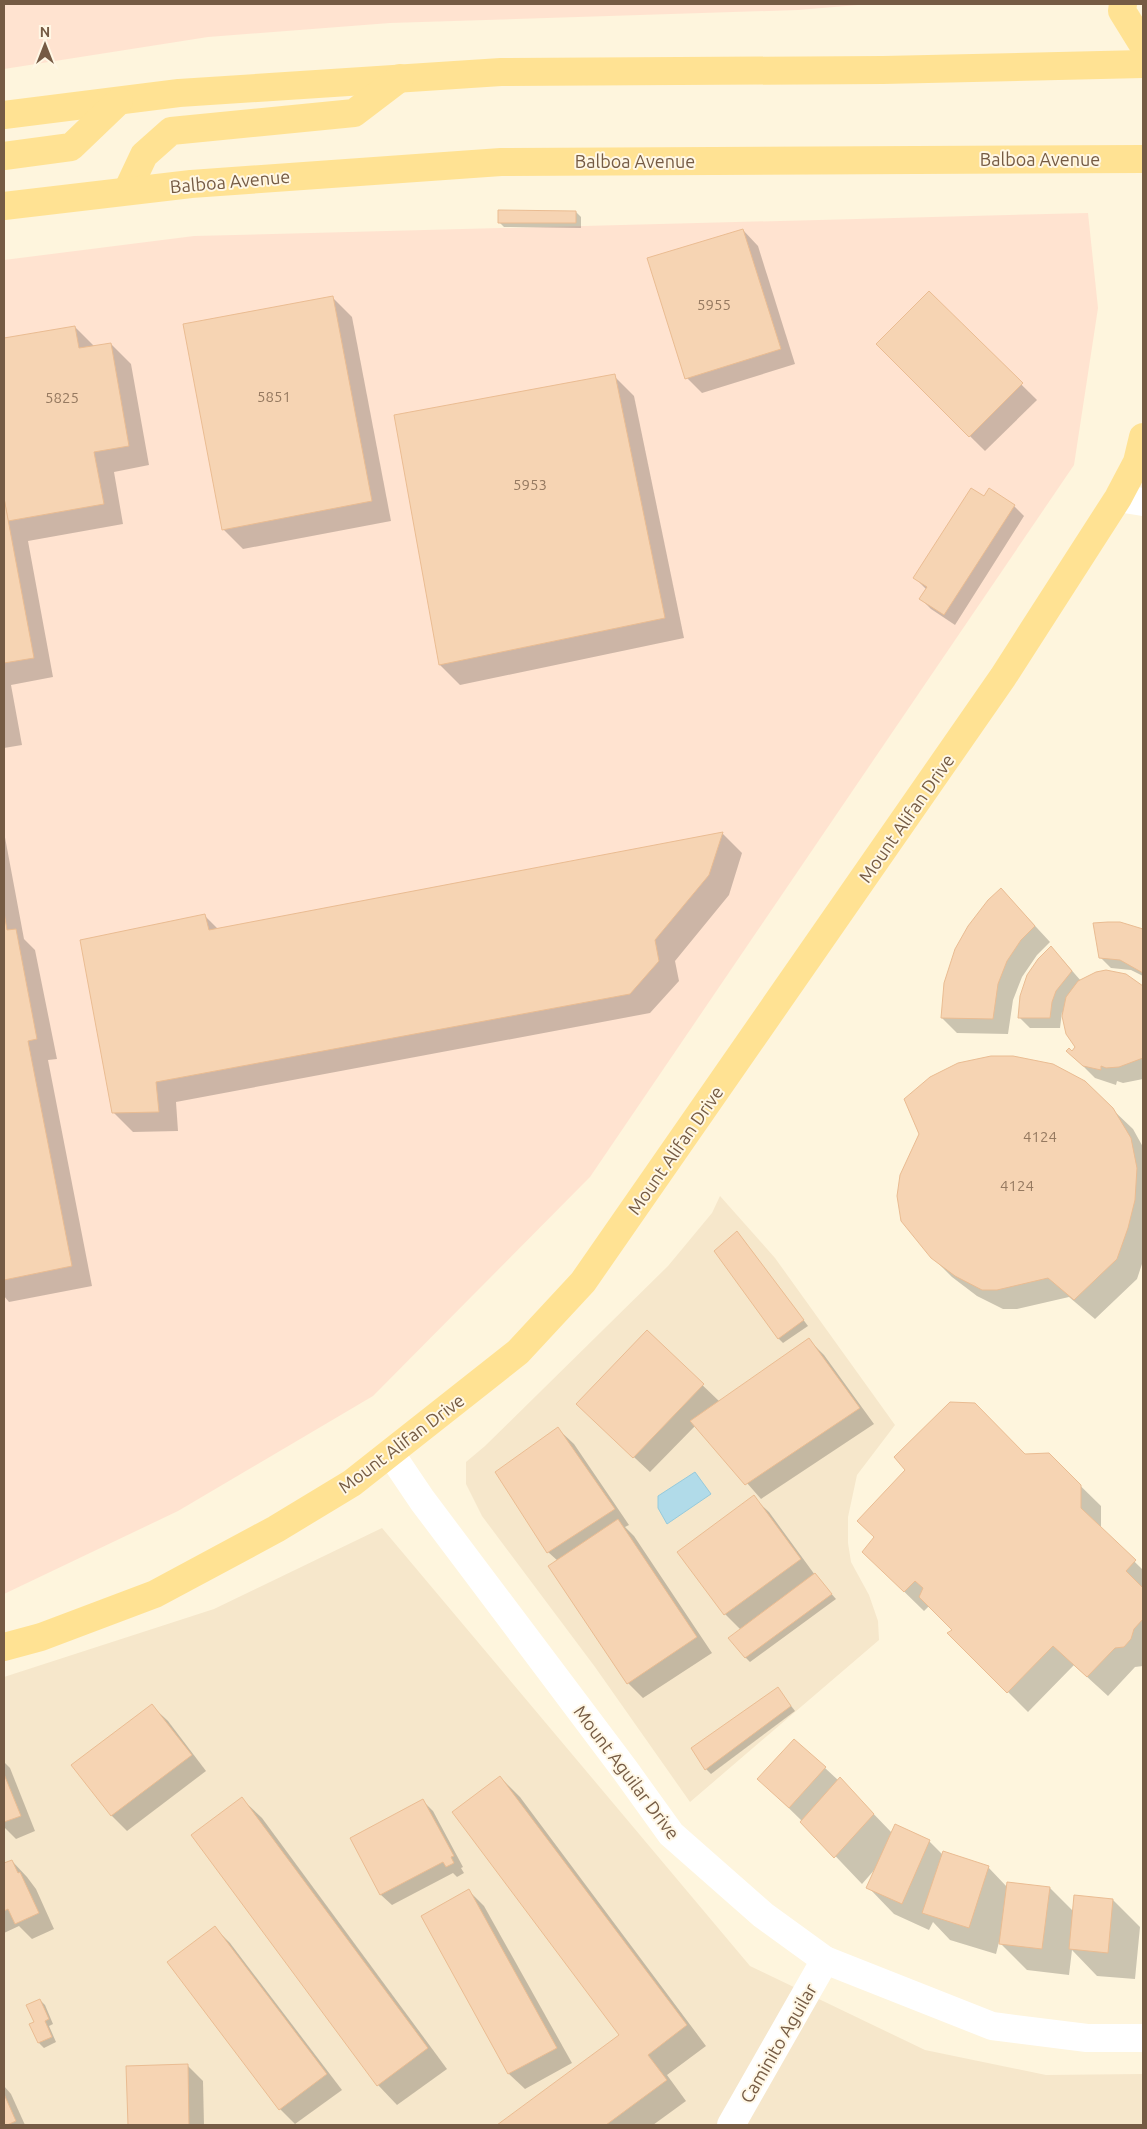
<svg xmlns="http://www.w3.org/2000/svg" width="1147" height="2129" font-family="Ubuntu,sans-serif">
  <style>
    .residential { fill: #f6e7cb }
    .commercial { fill: #ffe3d0 }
    .water { fill: #b1dbe9; stroke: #96cadb }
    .shadow { fill: #0003 }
    .building { fill: #f6d4b3; stroke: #eabc92 }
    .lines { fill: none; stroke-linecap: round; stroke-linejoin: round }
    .minor { stroke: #fff; stroke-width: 28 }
    .major { stroke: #ffe293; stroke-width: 28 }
    .labels { text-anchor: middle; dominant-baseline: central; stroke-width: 4; stroke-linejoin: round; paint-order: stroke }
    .number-label { font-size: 15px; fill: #957960 }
    .street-label { font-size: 18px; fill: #755b44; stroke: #fff7e5 }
  </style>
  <rect width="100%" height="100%" fill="#fef5dd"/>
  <g class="residential">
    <path d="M 720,1196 L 775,1258 L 895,1425 L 857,1475 L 848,1517 L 848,1543 L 851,1562 L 869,1595 L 878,1621 L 879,1640 L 690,1802 L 595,1667 L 482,1516 L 466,1484 L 466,1462 L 485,1446 L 668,1266 L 712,1213 Z"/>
    <path d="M 382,1528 L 750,1966 L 925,2050 L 1046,2075 L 1143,2074 L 1143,2125 L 4,2125 L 4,1677 L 214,1609 Z"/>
  </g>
  <g class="commercial">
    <path d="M 4,4 L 870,4 L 798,10 L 390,23 L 208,37 L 4,69 Z"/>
    <path d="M 1088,213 L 1098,308 L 1074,465 L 590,1177 L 373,1396 L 178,1511 L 4,1594 L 4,260 L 194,236 Z"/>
  </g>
  <path class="water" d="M 695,1472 L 711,1494 L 667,1524 L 658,1508 L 658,1496 Z"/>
  <g class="shadow">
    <path d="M 576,212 L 581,217 L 581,228 L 504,227 L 499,222 Z"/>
    <path d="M 743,230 L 758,246 L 795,364 L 702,393 L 687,378 Z"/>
    <path d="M 929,293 L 1037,400 L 985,451 L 877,344 Z"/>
    <path d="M 332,297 L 352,317 L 391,521 L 243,549 L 223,529 Z"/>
    <path d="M 75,327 L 95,347 L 111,344 L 131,364 L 149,465 L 114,472 L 123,524 L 28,541 L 53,677 L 11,685 L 22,745 L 4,748 L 4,340 Z"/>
    <path d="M 614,376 L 634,396 L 684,638 L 460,685 L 440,665 L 396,416 Z"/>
    <path d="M 984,498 L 1014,506 L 1024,516 L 955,625 L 931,609 L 921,599 L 927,590 L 915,578 Z"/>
    <path d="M 4,832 L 24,939 L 35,950 L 57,1059 L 48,1060 L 92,1286 L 9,1302 L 4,1296 Z"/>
    <path d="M 722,833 L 742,853 L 729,895 L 675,961 L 679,981 L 650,1013 L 176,1102 L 178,1131 L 133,1132 L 113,1112 L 204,915 L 218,929 Z"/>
    <path d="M 1001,889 L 1050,942 L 1037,955 L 1022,977 L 1013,1000 L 1008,1034 L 957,1033 L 942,1018 Z"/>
    <path d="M 1120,923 L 1143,931 L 1143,976 L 1131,970 L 1111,968 L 1101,958 Z"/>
    <path d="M 1061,958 L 1081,981 L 1134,980 L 1143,988 L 1143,1079 L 1123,1083 L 1117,1081 L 1116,1085 L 1095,1078 L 1068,1051 L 1073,1053 L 1077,1047 L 1067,1034 L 1062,1012 L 1060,1028 L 1030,1028 L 1020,1018 Z"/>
    <path d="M 1112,1109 L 1133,1129 L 1143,1147 L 1143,1261 L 1137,1279 L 1095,1319 L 1069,1297 L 1017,1309 L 1003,1309 L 977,1296 L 952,1277 L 932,1257 Z"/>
    <path d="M 742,1238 L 808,1326 L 783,1343 L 779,1339 Z"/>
    <path d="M 647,1332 L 720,1402 L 808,1339 L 824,1355 L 874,1424 L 761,1499 L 696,1425 L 650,1472 L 593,1419 Z"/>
    <path d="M 558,1429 L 574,1444 L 629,1525 L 625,1527 L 634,1536 L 712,1653 L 643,1698 L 628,1683 L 558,1561 L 548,1552 Z"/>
    <path d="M 1048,1454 L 1101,1506 L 1101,1529 L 1143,1570 L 1143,1666 L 1135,1667 L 1108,1696 L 1074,1665 L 1028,1712 L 949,1633 L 953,1630 L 929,1606 L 924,1611 L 884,1572 L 1025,1456 Z"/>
    <path d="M 753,1497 L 769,1512 L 815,1575 L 836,1599 L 750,1662 L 745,1657 L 741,1630 L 725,1614 Z"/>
    <path d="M 782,1694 L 795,1711 L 711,1774 L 706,1769 Z"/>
    <path d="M 152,1706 L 168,1721 L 206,1771 L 127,1831 L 112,1816 L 73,1765 Z"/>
    <path d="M 4,1762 L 10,1768 L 35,1831 L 16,1839 L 4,1827 Z"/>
    <path d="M 825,1768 L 866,1806 L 892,1833 L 929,1841 L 943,1855 L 988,1867 L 1007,1887 L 1050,1888 L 1074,1912 L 1113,1900 L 1140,1927 L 1135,1979 L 1097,1976 L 1072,1950 L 1069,1975 L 1027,1970 L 999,1942 L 996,1954 L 950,1940 L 933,1922 L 929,1930 L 894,1914 L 868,1887 L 876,1868 L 862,1884 L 802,1821 L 759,1779 Z"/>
    <path d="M 500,1777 L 520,1797 L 706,2046 L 667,2075 L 686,2101 L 653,2125 L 499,2125 L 621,2035 Z"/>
    <path d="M 242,1799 L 262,1818 L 447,2069 L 397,2105 L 378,2085 Z"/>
    <path d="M 423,1801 L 433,1811 L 463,1867 L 461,1868 L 464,1873 L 457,1877 L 453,1873 L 392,1905 L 381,1895 L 351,1839 Z"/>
    <path d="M 12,1861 L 27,1877 L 36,1889 L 54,1929 L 32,1939 L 19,1926 L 4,1933 L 4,1865 Z"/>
    <path d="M 469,1891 L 484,1906 L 572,2063 L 525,2089 L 509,2074 L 422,1917 Z"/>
    <path d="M 215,1928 L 230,1943 L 342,2090 L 295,2124 L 280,2109 Z"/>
    <path d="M 40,2000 L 45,2005 L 53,2024 L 49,2026 L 56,2042 L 44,2048 L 39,2043 L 31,2025 L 36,2023 Z"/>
    <path d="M 187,2065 L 203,2081 L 204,2125 L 129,2125 L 128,2067 Z"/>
    <path d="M 4,2086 L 11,2094 L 25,2125 L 4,2125 Z"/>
  </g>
  <g class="building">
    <path d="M 498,210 L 576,211 L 576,223 L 498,223 Z"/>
    <path d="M 743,229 L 781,349 L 685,379 L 647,258 Z"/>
    <path d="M 929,291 L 1023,383 L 969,437 L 876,344 Z"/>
    <path d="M 333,296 L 372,501 L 222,530 L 183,324 Z"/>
    <path d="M 75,326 L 79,348 L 111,343 L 129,446 L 94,452 L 104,504 L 8,521 L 4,498 L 4,338 Z"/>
    <path d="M 615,374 L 665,618 L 439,665 L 394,415 Z"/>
    <path d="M 971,488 L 984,496 L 989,488 L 1015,505 L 944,615 L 919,599 L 927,587 L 913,578 Z"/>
    <path d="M 4,498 L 34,658 L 4,663 Z"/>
    <path d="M 723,832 L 709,875 L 655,940 L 659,961 L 630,994 L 156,1082 L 159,1112 L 112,1113 L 80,940 L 205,914 L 209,930 Z"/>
    <path d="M 1001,888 L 1035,926 L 1021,940 L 1007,961 L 998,984 L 993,1019 L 941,1018 L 944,983 L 955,949 L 968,926 L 988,900 Z"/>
    <path d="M 4,912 L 7,930 L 16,929 L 37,1039 L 28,1041 L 72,1266 L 4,1280 Z"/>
    <path d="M 1108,922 L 1120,922 L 1143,929 L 1143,973 L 1120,960 L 1099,958 L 1093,923 Z"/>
    <path d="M 1051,946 L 1072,971 L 1056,991 L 1052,1002 L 1050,1018 L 1018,1018 L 1020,996 L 1027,975 L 1038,959 Z"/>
    <path d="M 1106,970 L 1126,974 L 1143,986 L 1143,1058 L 1119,1067 L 1106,1068 L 1101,1066 L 1101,1070 L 1083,1066 L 1066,1051 L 1069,1048 L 1072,1051 L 1075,1047 L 1066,1034 L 1062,1016 L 1066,997 L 1078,981 L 1096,972 Z"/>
    <path d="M 991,1056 L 1013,1056 L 1053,1064 L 1085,1081 L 1113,1108 L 1131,1138 L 1137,1168 L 1135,1200 L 1128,1228 L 1117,1259 L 1074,1300 L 1048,1278 L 997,1290 L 982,1290 L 955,1276 L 931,1258 L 901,1221 L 897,1196 L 900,1175 L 919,1134 L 904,1099 L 930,1077 L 958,1063 Z"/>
    <path d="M 737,1231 L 804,1320 L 778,1339 L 714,1251 Z"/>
    <path d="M 647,1330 L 704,1384 L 633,1458 L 576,1404 Z"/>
    <path d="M 809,1338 L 860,1408 L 745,1485 L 690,1421 Z"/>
    <path d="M 950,1402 L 975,1403 L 1025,1454 L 1049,1453 L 1081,1485 L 1081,1508 L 1136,1560 L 1126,1571 L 1143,1588 L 1143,1619 L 1134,1629 L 1131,1639 L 1124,1647 L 1115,1648 L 1087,1677 L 1053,1646 L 1007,1693 L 947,1633 L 952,1630 L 919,1597 L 923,1588 L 915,1581 L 904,1592 L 862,1552 L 874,1537 L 857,1521 L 905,1470 L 894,1457 Z"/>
    <path d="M 558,1427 L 615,1509 L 547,1553 L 495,1472 Z"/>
    <path d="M 754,1495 L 801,1559 L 724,1615 L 677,1552 Z"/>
    <path d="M 618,1519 L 697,1637 L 627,1684 L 548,1566 Z"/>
    <path d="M 815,1573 L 832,1594 L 745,1658 L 728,1638 Z"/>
    <path d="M 778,1687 L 791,1706 L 705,1770 L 691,1748 Z"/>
    <path d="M 152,1704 L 192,1755 L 111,1816 L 71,1765 Z"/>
    <path d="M 794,1739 L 826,1767 L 789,1808 L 757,1779 Z"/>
    <path d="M 4,1774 L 21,1816 L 4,1822 Z"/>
    <path d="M 500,1776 L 687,2025 L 648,2055 L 667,2080 L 606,2125 L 497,2125 L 619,2035 L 452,1812 Z"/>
    <path d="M 840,1777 L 874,1814 L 834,1858 L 800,1822 Z"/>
    <path d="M 242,1797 L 428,2048 L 377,2086 L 191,1835 Z"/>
    <path d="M 423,1799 L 454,1856 L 451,1857 L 454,1863 L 446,1867 L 443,1862 L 380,1895 L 350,1838 Z"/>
    <path d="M 895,1824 L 930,1840 L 902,1904 L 866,1888 Z"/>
    <path d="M 943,1851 L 989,1866 L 969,1928 L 922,1913 Z"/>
    <path d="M 12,1860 L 18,1873 L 20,1872 L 39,1913 L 15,1924 L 8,1909 L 4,1911 L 4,1863 Z"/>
    <path d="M 1007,1882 L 1050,1887 L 1042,1949 L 999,1944 Z"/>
    <path d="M 469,1889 L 557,2048 L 508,2074 L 421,1916 Z"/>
    <path d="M 1074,1895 L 1113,1899 L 1108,1953 L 1069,1949 Z"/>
    <path d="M 215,1926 L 327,2074 L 279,2110 L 167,1962 Z"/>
    <path d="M 40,1999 L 49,2019 L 45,2021 L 52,2037 L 38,2043 L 29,2024 L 34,2022 L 26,2005 Z"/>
    <path d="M 188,2064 L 189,2125 L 128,2125 L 126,2066 Z"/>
    <path d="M 4,2094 L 16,2121 L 7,2125 L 4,2125 Z"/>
  </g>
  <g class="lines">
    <g class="minor">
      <path d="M 1118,498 L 1143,502"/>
      <path d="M 391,1454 L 422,1500 L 625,1770 L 671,1834 L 763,1915 L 825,1960 L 992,2026 L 1087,2038 L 1143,2038"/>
      <path d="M 731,2125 L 825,1960"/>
    </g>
    <g class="major">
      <path d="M 1123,4 L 1122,11 L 1143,45"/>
      <path d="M 4,115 L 179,93 L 501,72 L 883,70 L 1143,64"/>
      <path d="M 4,156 L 71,147 L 119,101"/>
      <path d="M 127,191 L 144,155 L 171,131 L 354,113 L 400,78"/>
      <path d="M 4,206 L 191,184 L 501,162 L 1143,159"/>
      <path d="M 4,1647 L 41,1637 L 155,1594 L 276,1529 L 352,1483 L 518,1352 L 583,1282 L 1003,677 L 1118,498 L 1137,462 L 1143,437"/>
    </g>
  </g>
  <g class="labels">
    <g class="number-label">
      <text x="714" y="304">5955</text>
      <text x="274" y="396">5851</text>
      <text x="62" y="397">5825</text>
      <text x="530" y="484">5953</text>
      <text x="1040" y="1136">4124</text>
      <text x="1017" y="1185">4124</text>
    </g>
    <g class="street-label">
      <text x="1040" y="159">Balboa Avenue</text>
      <text x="635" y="161">Balboa Avenue</text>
      <text transform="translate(230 181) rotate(-5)">Balboa Avenue</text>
      <text transform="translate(906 818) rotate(-55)">Mount Alifan Drive</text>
      <text transform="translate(675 1150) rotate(-55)">Mount Alifan Drive</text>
      <text transform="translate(401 1443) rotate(-37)">Mount Alifan Drive</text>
      <text transform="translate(627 1772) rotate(53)">Mount Aguilar Drive</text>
      <text transform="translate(778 2043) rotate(-60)">Caminito Aguilar</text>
    </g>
  </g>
  <rect width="1147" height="2129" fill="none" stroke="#755b44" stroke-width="10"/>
  <g transform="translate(45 45)" stroke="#fff7e5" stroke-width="4" paint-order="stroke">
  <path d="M0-4L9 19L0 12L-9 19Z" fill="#755b44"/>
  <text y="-8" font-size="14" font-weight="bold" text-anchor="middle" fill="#755b44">N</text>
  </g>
</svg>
